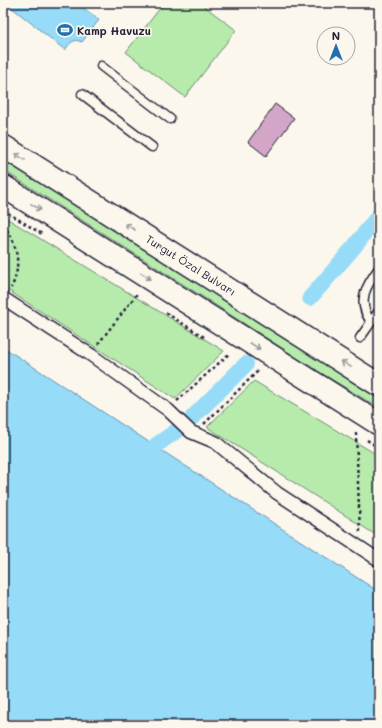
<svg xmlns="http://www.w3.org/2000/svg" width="382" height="728" font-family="Mali,sans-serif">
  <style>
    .green { fill: #b7ebac; stroke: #6c8674 }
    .water { fill: #96dbf8; stroke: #6891ac }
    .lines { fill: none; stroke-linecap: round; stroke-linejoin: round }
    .canal { stroke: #96dbf8; stroke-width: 16 }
    .building { fill: #d3a5c7; stroke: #22223b }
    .service-casing { stroke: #22223b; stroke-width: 11 }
    .pedestrian-casing { stroke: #22223b; stroke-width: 15 }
    .trunk-casing { stroke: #22223b; stroke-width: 25 }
    .path { stroke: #22223b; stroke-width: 2.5; stroke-dasharray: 3 3; stroke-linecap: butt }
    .service { stroke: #fbf7ec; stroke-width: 8 }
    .pedestrian { stroke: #fbf7ec; stroke-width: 12 }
    .trunk { stroke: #fbf7ec; stroke-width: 22 }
    .oneway { stroke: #99979c }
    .labels { text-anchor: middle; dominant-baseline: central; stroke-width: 3.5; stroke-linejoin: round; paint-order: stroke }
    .poi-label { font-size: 11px; font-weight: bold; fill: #22223b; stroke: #fbf7ec; text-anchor: start }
    .street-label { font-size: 11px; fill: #22223b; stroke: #fbf7ec }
  </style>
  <rect width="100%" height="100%" fill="#fbf7ec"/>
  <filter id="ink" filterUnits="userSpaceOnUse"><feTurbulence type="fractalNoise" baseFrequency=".025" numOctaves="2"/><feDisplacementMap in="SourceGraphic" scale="8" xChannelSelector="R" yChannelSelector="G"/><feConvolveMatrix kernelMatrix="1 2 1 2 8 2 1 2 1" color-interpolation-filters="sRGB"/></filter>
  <g filter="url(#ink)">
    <g class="green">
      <path d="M 164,3 L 200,3 L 236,30 L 185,97 L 126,52 Z"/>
      <path d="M 3,160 L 188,274 L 315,358 L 379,399 L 379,408 L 311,367 L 203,297 L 3,170 Z"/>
      <path d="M 3,216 L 224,351 L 175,399 L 3,287 Z"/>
      <path d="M 254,381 L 379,456 L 379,537 L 207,427 Z"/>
    </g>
    <g class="water">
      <path d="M 6,3 L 77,3 L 99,20 L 82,42 C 73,38 70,43 65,50 Z"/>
      <path d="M 3,347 L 379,592 L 379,725 L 3,725 Z"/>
    </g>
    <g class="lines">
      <g class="canal">
        <path d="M 310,298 L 354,247 L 379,215"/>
        <path d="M 193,417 L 246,364"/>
        <path d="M 155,446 L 179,429"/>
      </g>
    </g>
    <path class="building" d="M 275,104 L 294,118 L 266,156 L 248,142 Z"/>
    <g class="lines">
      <defs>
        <g id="service">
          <path d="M 101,66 L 170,119"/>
          <path d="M 82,94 L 152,147"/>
          <path d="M 371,322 C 356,301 366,286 379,268"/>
          <path d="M 360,338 L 379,311"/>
        </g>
        <path id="pedestrian" d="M 3,298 L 91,355 L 168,410 L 191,432 L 215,442 L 277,493 L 379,560"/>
        <g id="trunk">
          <path d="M 3,146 L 379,385"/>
          <path d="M 3,186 L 379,424"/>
        </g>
      </defs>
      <use href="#service" class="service-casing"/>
      <use href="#pedestrian" class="pedestrian-casing"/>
      <use href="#trunk" class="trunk-casing"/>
      <g class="path">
        <path d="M 3,210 L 42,234"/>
        <path d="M 3,225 C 18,243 22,267 11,288"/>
        <path d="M 166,313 L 204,337"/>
        <path d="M 98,344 L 137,294"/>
        <path d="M 177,401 L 230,353"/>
        <path d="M 204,424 L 258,371"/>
        <path d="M 356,433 L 360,532"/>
        <path d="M 367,440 L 379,448"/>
      </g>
      <use href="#service" class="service"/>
      <use href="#pedestrian" class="pedestrian"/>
      <use href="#trunk" class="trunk"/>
    </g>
    <defs><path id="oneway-shaft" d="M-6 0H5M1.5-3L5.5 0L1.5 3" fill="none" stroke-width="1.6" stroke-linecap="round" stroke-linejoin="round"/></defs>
    <g class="oneway">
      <use href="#oneway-shaft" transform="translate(20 157) rotate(-148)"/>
      <use href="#oneway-shaft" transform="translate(36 207) rotate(32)"/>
      <use href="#oneway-shaft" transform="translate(130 227) rotate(-148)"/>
      <use href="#oneway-shaft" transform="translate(146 276) rotate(32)"/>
      <use href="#oneway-shaft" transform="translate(255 346) rotate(32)"/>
      <use href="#oneway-shaft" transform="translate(346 364) rotate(-148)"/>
    </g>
  </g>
  <defs>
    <symbol id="stadium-bare" viewBox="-9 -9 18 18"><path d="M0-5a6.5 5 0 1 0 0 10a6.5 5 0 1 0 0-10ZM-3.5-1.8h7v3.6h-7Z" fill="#1f6fb2" stroke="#fbf7ec" stroke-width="2.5" paint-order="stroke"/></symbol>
  </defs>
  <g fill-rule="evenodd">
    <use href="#stadium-bare" x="54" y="19" width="22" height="22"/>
  </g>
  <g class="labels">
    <g class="poi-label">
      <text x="77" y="30">Kamp Havuzu</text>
    </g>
    <g class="street-label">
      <text transform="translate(191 265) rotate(32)">Turgut Özal Bulvarı</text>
    </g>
  </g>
  <rect width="382" height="728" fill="none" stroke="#fbf7ec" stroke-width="16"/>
  <rect x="8" y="8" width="366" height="712" fill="none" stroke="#22223b" stroke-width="1.5" filter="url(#ink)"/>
  <g transform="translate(336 46)"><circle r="19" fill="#fbf7ec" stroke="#a4a2a5"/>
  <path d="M0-3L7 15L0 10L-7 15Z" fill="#1f6fb2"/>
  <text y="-6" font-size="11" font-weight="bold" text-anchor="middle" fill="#22223b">N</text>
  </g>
</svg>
